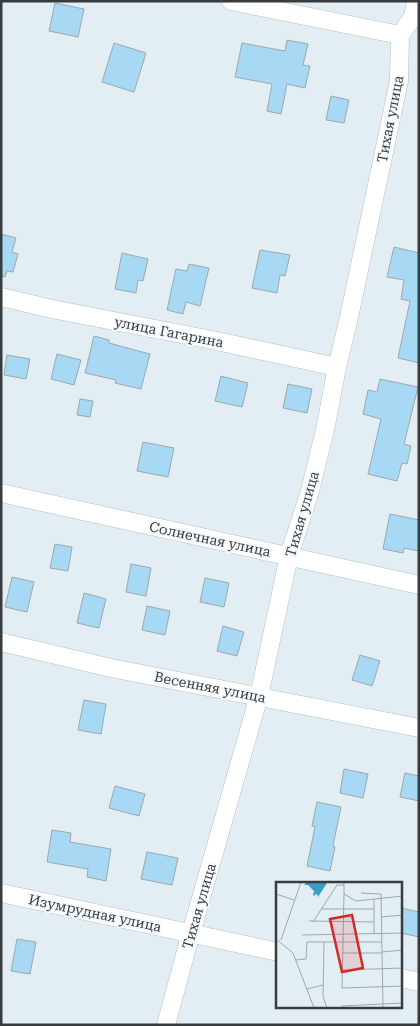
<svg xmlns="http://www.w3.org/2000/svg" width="420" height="1026" font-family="'Roboto Serif',serif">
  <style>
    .building { fill: #a7d8f4; stroke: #9ea8ae }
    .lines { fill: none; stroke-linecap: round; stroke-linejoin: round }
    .minor-casing { stroke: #b4bfc5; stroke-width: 19 }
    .minor { stroke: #fff; stroke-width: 18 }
    .labels { text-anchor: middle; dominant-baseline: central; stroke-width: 4; stroke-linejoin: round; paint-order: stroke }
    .street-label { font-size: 14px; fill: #383c3f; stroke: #f4fafe }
    .inset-road { fill: none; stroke: #9fa7ac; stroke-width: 1 }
    .view { fill: #d62828; fill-opacity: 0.15; stroke: #d62828; stroke-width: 2.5 }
    .inset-edge { fill: none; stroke: #383c3f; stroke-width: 2.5 }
  </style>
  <rect width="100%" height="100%" fill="#e3eef4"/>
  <g class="building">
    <path d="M 55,3 L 84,9 L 78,37 L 49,31 Z"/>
    <path d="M 287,40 L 308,44 L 303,65 L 310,66 L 305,88 L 287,84 L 281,114 L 267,111 L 272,84 L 235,77 L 242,43 L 285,51 Z"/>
    <path d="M 114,43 L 146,53 L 134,92 L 102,82 Z"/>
    <path d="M 331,96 L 349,100 L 344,123 L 326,120 Z"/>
    <path d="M 1,234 L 16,238 L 12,252 L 18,254 L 13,272 L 7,271 L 5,277 L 1,276 Z"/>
    <path d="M 394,247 L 419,253 L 419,363 L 398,358 L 410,301 L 401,299 L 404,280 L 387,277 Z"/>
    <path d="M 260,250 L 290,255 L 285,276 L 280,275 L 277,293 L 252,288 Z"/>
    <path d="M 122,253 L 148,259 L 143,281 L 138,280 L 136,293 L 115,289 Z"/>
    <path d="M 189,264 L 209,268 L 200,306 L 186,302 L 183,314 L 167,310 L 176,269 L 187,271 Z"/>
    <path d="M 94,336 L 109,340 L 109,343 L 150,354 L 141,389 L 115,383 L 116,380 L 85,373 Z"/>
    <path d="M 57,354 L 81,360 L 74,385 L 51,379 Z"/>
    <path d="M 7,355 L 30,359 L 26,379 L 4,375 Z"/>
    <path d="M 221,376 L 248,383 L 242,407 L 215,401 Z"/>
    <path d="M 380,379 L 418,387 L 404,444 L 411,446 L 407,464 L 402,463 L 397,481 L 368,474 L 381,419 L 363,414 L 368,390 L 377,392 Z"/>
    <path d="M 288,384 L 312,389 L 307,413 L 283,408 Z"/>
    <path d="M 80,399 L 93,401 L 90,417 L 77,415 Z"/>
    <path d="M 143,442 L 174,448 L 168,477 L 137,471 Z"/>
    <path d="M 390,514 L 419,520 L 419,551 L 404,548 L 403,553 L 383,549 Z"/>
    <path d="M 55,544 L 72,547 L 68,571 L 50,568 Z"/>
    <path d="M 131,564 L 151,568 L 146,596 L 126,592 Z"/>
    <path d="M 12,577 L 34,582 L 27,612 L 5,607 Z"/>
    <path d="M 205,578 L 229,583 L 224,607 L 200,602 Z"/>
    <path d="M 84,593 L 106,599 L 99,628 L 77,623 Z"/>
    <path d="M 147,606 L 170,611 L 165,635 L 142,630 Z"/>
    <path d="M 223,626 L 244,632 L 237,656 L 217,651 Z"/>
    <path d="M 360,655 L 380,661 L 372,686 L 352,680 Z"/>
    <path d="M 84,700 L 106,704 L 101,734 L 78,730 Z"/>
    <path d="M 344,769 L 368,774 L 363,798 L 340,793 Z"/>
    <path d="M 405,773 L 419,776 L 419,801 L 400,797 Z"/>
    <path d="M 115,786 L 145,794 L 139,816 L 109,808 Z"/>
    <path d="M 317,802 L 341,807 L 333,846 L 335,847 L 330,871 L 307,866 L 315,827 L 312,826 Z"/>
    <path d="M 52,830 L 71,833 L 70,842 L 111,849 L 106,881 L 87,877 L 88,869 L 47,862 Z"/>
    <path d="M 147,852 L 178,858 L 172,885 L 141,879 Z"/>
    <path d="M 401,908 L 419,912 L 419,937 L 401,933 Z"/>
    <path d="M 17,939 L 36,942 L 30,974 L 11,971 Z"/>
  </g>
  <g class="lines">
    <defs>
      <g id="minor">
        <path d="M 231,1 L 400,35"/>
        <path d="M 1,297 L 52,309 L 212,340 L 337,367"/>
        <path d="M 1,493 L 419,585"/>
        <path d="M 1,642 L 111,668 L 419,728"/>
        <path d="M 1,893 L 278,952"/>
        <path d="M 401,978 L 419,982"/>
        <path d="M 166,1025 L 191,933 L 259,696 L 289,556 L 310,491 L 325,430 L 337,367 L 348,322 L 399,81 L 400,35 L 413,17 L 416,1"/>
      </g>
    </defs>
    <use href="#minor" class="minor-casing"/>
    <use href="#minor" class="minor"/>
  </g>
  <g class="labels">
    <g class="street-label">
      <text transform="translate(390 119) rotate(-79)">Тихая улица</text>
      <text transform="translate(169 332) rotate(11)">улица Гагарина</text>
      <text transform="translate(302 514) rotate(-74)">Тихая улица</text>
      <text transform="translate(210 539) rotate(12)">Солнечная улица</text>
      <text transform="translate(210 687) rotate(11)">Весенняя улица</text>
      <text transform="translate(199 906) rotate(-74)">Тихая улица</text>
      <text transform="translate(95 913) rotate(12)">Изумрудная улица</text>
    </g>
  </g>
  <g transform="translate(276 882)">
    <rect width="126" height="126" fill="#e3eef4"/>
    <path d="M 31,0 L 51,0 L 51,1 L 42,15 L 41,12 L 37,14 L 38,9 L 32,3 L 28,3 Z" fill="#419bc7"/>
    <path class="inset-road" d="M 68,0 L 68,12 L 80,19 L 127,14M 85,11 L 105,12 L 107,126M 0,12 L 18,18M 68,12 L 66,106 L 127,104M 98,17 L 98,52M 45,27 L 98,27M 105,35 L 127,33M 33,39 L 98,40M 37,40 L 61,3 L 68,3M 26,53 L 127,51M 0,57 L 17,71 L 38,126M 5,58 L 25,0M 48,60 L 47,115 L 51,126M 106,70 L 127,68M 66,71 L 106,71M 20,78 L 30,77 L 31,60 L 106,60M 66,88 L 127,86M 31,107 L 47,103M 65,124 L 127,121"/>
    <path class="view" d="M 76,33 L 87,86 L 66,90 L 54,37 Z"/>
    <rect width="126" height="126" class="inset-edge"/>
  </g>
  <rect width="420" height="1026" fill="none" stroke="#383c3f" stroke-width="5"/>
</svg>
